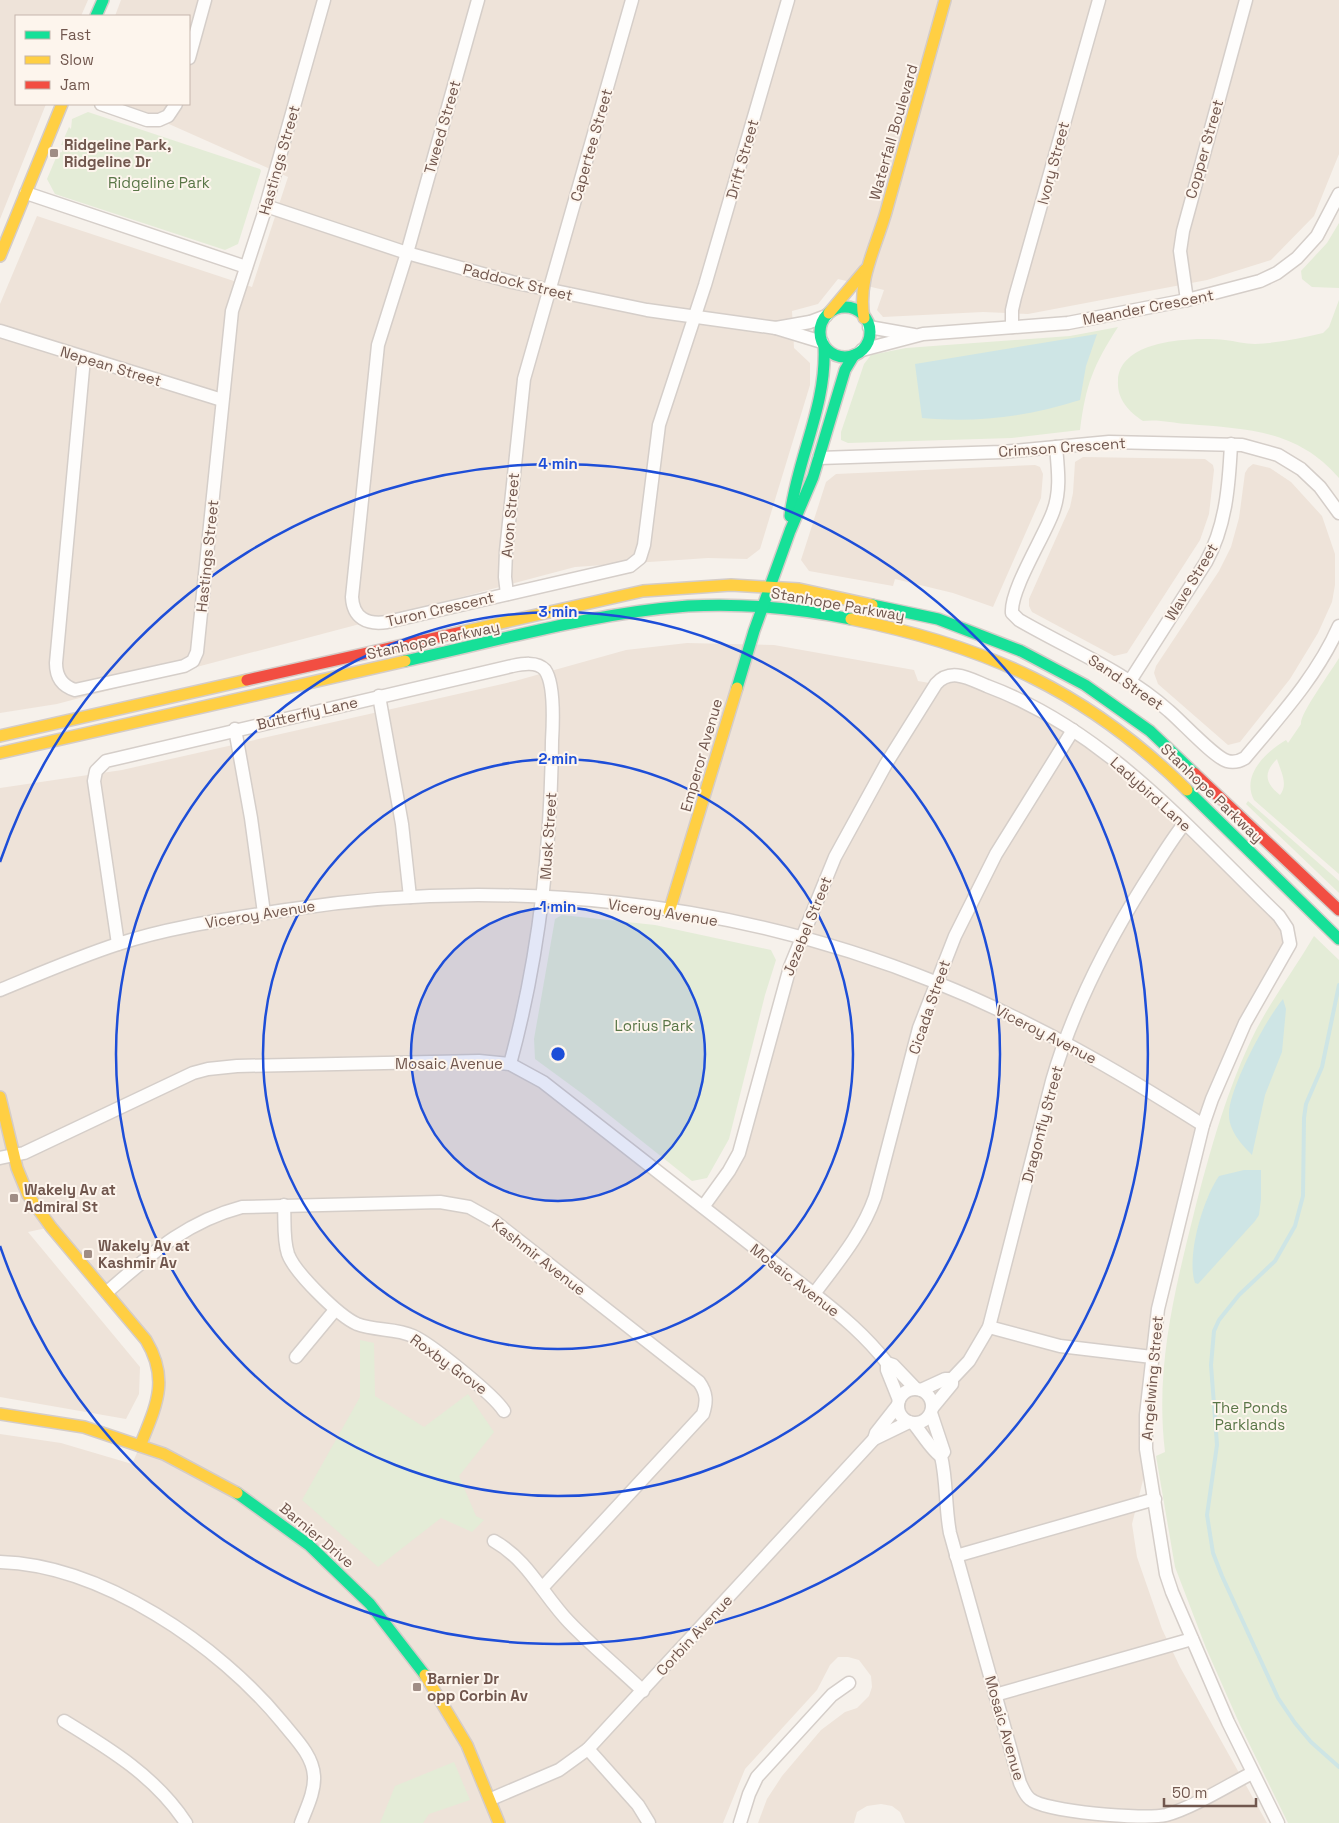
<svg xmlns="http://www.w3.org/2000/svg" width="1339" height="1823" font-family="'Space Grotesk',sans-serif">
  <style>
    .residential { fill: #eee3d9; fill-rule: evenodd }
    .green { fill: #e4ecd7; fill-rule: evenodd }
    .water { fill: #cee5e5 }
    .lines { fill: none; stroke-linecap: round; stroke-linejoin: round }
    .stream { stroke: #cee5e5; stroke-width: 4 }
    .street-casing { stroke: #d5cec9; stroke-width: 15 }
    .fast-casing { stroke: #d4ccc8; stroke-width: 14 }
    .slow-casing { stroke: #d4ccc8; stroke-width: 14 }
    .jam-casing { stroke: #d4ccc8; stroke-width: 14 }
    .street { stroke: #fefdfc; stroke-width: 12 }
    .fast { stroke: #16e098; stroke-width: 11 }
    .slow { stroke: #ffcf43; stroke-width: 11 }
    .jam { stroke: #f24e42; stroke-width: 11 }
    .ring { fill: none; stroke: #1d4ed8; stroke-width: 2.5 }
    .poi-dot { fill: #a08d85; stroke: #fdf5ed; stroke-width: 2 }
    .labels { text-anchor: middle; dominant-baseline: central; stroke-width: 4; stroke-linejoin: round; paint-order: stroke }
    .street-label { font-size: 15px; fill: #71574e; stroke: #fdf5ed }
    .poi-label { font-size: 15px; font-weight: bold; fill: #71574e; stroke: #fdf5ed; text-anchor: start }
    .park-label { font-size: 15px; fill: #597647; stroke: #fdf5ed }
    .centre { fill: #1d4ed8; stroke: #fdf5ed; stroke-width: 2.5 }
    .ring-label { font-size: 15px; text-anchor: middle; font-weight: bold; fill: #1d4ed8; stroke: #fdf5ed; stroke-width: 4; stroke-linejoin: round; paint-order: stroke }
  </style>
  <rect width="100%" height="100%" fill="#f6f1eb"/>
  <g class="residential">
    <path d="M 0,0 L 88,0 L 81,16 L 16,16 L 16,104 L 46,104 L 0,219 Z"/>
    <path d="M 121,0 L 1339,0 L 1339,154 L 1314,216 L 1271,260 L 1207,280 L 1028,314 L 983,312 L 883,317 L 877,310 L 884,290 L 838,279 L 818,304 L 792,311 L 794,348 L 810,363 L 810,385 L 760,549 L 747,559 L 708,558 L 575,567 L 57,704 L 0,713 L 0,304 L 37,216 L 252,287 L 288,177 L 124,104 L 189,104 L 189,16 L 115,16 Z"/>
    <path d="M 1083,457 L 1205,459 L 1213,465 L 1214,470 L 1209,514 L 1200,540 L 1127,653 L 1114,656 L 1032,612 L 1029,606 L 1029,599 L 1070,507 L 1073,493 L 1075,462 Z"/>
    <path d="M 1253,464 L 1270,468 L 1291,482 L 1322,516 L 1335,554 L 1335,585 L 1332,602 L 1318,633 L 1290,679 L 1240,742 L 1228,745 L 1158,684 L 1154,673 L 1156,666 L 1219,571 L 1231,547 L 1239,518 L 1245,473 L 1248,468 Z"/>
    <path d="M 1035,465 L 1040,467 L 1043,474 L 1041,498 L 993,607 L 953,593 L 895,579 L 893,586 L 809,571 L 801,560 L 826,482 L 836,474 Z"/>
    <path d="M 687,643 L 774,645 L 914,670 L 918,681 L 935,684 L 946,676 L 1001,691 L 1125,768 L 1289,933 L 1212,1099 L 1162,1287 L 1148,1460 L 1132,1524 L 1137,1557 L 1162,1629 L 1180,1667 L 1267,1823 L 905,1823 L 900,1812 L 892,1806 L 881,1804 L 867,1806 L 857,1812 L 854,1823 L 758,1823 L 767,1799 L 782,1776 L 821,1730 L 845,1712 L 857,1708 L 869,1696 L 872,1687 L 871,1676 L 859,1660 L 848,1657 L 838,1657 L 830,1665 L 817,1690 L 745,1769 L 723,1823 L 0,1823 L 0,1434 L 61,1443 L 132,1464 L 140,1446 L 160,1366 L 51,1227 L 28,1232 L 140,1367 L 139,1394 L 126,1419 L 0,1397 L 0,788 L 122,770 L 515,681 L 626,650 ZM 543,897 L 750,926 L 801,939 L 729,1171 L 703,1207 L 510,1064 Z"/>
  </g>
  <g class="green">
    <path d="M 88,112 L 260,169 L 261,171 L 238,244 L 225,250 L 55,194 L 47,179 L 58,153 L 62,152 L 64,145 L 61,145 L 69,127 L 71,129 L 72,119 Z"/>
    <path d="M 1339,223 L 1339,288 L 1312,287 L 1302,279 L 1301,271 L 1327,243 Z"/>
    <path d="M 1339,300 L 1339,478 C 1298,430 1248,429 1188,424 C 1172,423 1159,419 1143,421 C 1128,411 1117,399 1118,381 C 1119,339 1194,337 1225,340 C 1235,341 1245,344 1255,344 C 1279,343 1301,338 1323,333 L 1329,327 Z"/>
    <path d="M 1118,327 C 1093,366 1086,384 1080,430 L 1012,438 L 848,443 L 841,440 L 841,432 L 864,364 L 871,355 L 906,348 L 1070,336 Z"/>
    <path d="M 1339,658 L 1339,874 L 1254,800 C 1241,775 1266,752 1286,740 L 1288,743 L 1301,724 C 1299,715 1332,670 1339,658 ZM 1277,759 C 1280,770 1289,784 1280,795 C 1265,783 1263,773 1277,759 Z"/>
    <path d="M 1248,801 L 1339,881 L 1339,893 L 1246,804 Z"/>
    <path d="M 562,915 L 655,925 L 771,950 L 776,960 L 765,995 L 729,1139 L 707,1178 L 692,1181 L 584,1095 L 535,1059 L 534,1039 L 555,919 Z"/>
    <path d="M 1314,936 L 1339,960 L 1339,1823 L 1288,1823 L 1240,1725 L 1206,1648 L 1175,1567 L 1156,1456 L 1165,1452 C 1155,1369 1174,1293 1194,1213 C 1210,1151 1227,1088 1256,1030 C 1273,998 1295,968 1314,936 Z"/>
    <path d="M 360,1340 L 374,1343 L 375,1396 L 424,1427 L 468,1394 L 494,1432 L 459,1476 L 476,1516 L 484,1520 L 472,1532 L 441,1518 L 378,1567 L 302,1500 L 360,1397 Z"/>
    <path d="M 454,1762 L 470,1800 L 429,1814 L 423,1823 L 380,1823 L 395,1786 Z"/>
  </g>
  <g class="water">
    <path d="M 1097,334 L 1086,366 L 1080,400 C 1027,417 976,423 922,418 L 915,364 Z"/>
    <path d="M 1283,999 L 1286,1009 L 1282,1052 L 1265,1095 L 1252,1155 C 1242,1145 1229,1131 1229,1115 C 1228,1090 1266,1019 1283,999 Z"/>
    <path d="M 1244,1170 L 1261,1170 L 1261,1199 L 1259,1215 L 1255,1221 L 1198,1284 L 1195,1283 C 1186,1256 1203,1199 1219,1176 Z"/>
  </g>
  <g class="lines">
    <path class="stream" d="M 1339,985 L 1322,1067 L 1306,1104 L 1304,1118 L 1303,1196 L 1295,1226 L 1275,1261 L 1239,1295 L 1219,1320 L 1214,1331 L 1211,1365 L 1217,1445 L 1207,1515 L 1213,1553 L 1222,1576 L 1278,1698 L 1295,1723 L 1311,1742 L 1339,1767"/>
    <defs>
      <g id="street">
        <path d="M 478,0 L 407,253 L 378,345 L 352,597 C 353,618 367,625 387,622 L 630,566 L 640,558 L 644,545 L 659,425 L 705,285 L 788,0"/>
        <path d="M 189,58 L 205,0"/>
        <path d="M 101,104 L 147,120 L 159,120 L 168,116 L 176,104"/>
        <path d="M 26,193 L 246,267"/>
        <path d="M 266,206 L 407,253 L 512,282 L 647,310 L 776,328 L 822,342"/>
        <path d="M 1187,300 L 1180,251 L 1183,231 L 1246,0"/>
        <path d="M 869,327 L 914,335"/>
        <path d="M 1012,327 L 1012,310 L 1015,297 L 1099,0"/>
        <path d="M 776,328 L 810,322 L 826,316"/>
        <path d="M 0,331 L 222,400"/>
        <path d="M 862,350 L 923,334 L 1068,323 L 1187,300 L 1260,281 L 1277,273 L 1297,258 L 1317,236 L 1339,194"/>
        <path d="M 84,358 L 56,663 C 56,677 62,686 75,690 L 184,666 L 193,661 L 197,652 L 232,311 L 263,216 L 324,0"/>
        <path d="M 1056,447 C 1058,469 1061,491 1053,512 C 1044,537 1010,590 1012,613 L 1019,620 C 1071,650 1124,671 1169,711 C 1182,722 1214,757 1227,761 C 1234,763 1240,761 1245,758 C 1280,716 1317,676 1339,626"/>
        <path d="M 819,458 L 1002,452 L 1109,442 L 1242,445 L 1278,455 L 1301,469 L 1320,487 L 1339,513"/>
        <path d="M 507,594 L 505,577 L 506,551 L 524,379 L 632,0"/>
        <path d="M 1130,681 L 1206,562 C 1226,526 1229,485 1231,444"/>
        <path d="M 379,696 L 402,824 L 410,897"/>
        <path d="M 235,729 L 251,818 L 264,913"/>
        <path d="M 118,944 L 94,781 L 96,771 L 106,761 L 512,666 C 522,664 537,661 545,670 C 555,684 553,724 552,741 C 551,850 539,958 510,1064"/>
        <path d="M 0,990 C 39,974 78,957 118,944 C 172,926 230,919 286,910 C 502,876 732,900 935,982 C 1030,1020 1117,1070 1203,1125"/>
        <path d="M 0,1158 L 24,1153 L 193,1073 L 208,1069 L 237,1066 L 479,1061 L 510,1064 L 543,1082 L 814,1294 C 841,1315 866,1336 887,1363 L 893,1365 L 916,1389"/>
        <path d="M 284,1205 C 285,1221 283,1239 288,1254 C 295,1273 339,1316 357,1324 C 375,1331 396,1328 413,1336 C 431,1344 494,1395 504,1411"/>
        <path d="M 703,1207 L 729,1171 L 739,1153 L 790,967 L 835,857 L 886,764 L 936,684 C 951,667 970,679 987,686 C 1106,730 1190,830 1279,916 L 1287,928 L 1290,944 L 1245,1023 L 1212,1099 L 1203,1125 L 1158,1309 L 1146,1415 L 1146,1449 L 1166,1574 L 1172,1592 L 1228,1722 L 1278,1823"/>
        <path d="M 107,1292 C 150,1255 185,1222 242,1207 L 440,1202 L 469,1207 L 494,1221 L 699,1382 C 707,1393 707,1402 703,1414 L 542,1588"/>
        <path d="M 814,1294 C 837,1263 862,1234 875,1197 L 919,1028 L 955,936 L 996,854 L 1073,730"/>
        <path d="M 989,1327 L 1060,1346 L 1152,1357"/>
        <path d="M 296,1357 L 335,1310"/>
        <path d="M 887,1363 L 887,1370 L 899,1400"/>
        <circle cx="915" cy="1406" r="17"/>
        <path d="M 921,1390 L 945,1379 L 952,1379"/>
        <path d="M 933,1407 L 952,1384 L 952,1379 L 969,1361 L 989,1327 L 1052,1081 C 1072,1011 1105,946 1144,884 C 1157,864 1169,843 1184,824"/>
        <path d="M 931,1413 L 944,1452 L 941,1456 C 947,1481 945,1507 950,1533 L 1020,1783 C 1023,1789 1025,1795 1030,1799 C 1045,1812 1145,1820 1166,1815 C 1192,1808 1227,1786 1252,1773"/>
        <path d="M 914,1424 C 921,1432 933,1452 941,1456"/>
        <path d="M 874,1439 L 909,1422"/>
        <path d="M 494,1541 C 528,1560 543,1595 569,1622 C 592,1646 619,1668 643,1691"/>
        <path d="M 956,1556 L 1155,1499"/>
        <path d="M 0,1562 C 102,1565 219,1645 282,1722 C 294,1737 313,1755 314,1776 C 315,1792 306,1809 301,1823"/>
        <path d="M 995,1695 L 1192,1639"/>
        <path d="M 64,1721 C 110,1749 156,1777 186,1823"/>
        <path d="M 588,1749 L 638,1805 L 649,1823"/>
        <path d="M 491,1799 L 559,1770 L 588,1749 L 874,1439 L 876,1433 L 898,1405"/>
        <path d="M 740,1823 L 749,1794 L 757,1777 L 832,1695 L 849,1683"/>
      </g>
      <g id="fast">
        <path d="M 96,16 L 103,0"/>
        <circle cx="845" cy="332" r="25"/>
        <path d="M 790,516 C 797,458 827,406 824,346"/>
        <path d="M 872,605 L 938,619 L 1021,651 L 1085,685 L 1150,731 L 1194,773"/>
        <path d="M 405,661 C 498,641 592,613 688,606 C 743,603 797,608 851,619"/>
        <path d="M 737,688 L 754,631 L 790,531 L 813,477 L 845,370 L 854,355"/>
        <path d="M 1187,790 L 1339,939"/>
        <path d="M 237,1493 L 309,1545 L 370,1604 L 425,1675"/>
      </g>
      <g id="slow">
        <path d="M 0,256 L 62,104"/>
        <path d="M 829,313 L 865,270"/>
        <path d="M 864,318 C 857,281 876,247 886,212 C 906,141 925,71 945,0"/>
        <path d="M 851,619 C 987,646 1088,692 1187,790"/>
        <path d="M 461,632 L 643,591 L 731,585 L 799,589 L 872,605"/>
        <path d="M 0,736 L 247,680"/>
        <path d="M 0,753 L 405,661"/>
        <path d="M 669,912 L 737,688"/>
        <path d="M 0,1097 L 17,1168 L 28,1195 L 51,1227 L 146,1340 C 170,1380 156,1406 140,1446"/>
        <path d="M 0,1414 L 84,1427 L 164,1454 L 237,1493"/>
        <path d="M 425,1675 L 467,1745 L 499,1823"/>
      </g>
      <g id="jam">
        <path d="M 247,680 L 461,632"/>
        <path d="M 1194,773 L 1339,910"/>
      </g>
    </defs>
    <use href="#street" class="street-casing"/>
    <use href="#fast" class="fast-casing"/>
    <use href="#slow" class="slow-casing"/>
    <use href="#jam" class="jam-casing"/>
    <use href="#street" class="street"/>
    <use href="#fast" class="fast"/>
    <use href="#slow" class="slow"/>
    <use href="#jam" class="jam"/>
  </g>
  <circle cx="558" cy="1054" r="147" fill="#1d4ed8" fill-opacity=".12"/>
  <g class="ring">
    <circle cx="558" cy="1054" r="147"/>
    <circle cx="558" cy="1054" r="295"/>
    <circle cx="558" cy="1054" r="442"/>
    <path d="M0 862A590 590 0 1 1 0 1246"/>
  </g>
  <g class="poi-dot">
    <rect x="49" y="148" width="10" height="10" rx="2.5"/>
    <rect x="9" y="1193" width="10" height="10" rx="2.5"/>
    <rect x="83" y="1249" width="10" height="10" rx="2.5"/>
    <rect x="412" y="1682" width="10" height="10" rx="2.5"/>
  </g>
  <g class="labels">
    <g class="street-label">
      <text transform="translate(442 127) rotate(-74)">Tweed Street</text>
      <text transform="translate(893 132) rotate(-74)">Waterfall Boulevard</text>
      <text transform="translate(591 145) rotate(-74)">Capertee Street</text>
      <text transform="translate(1204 149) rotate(-74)">Copper Street</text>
      <text transform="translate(742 159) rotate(-74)">Drift Street</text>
      <text transform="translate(279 160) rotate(-74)">Hastings Street</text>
      <text transform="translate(1053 163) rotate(-75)">Ivory Street</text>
      <text transform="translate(518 282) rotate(14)">Paddock Street</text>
      <text transform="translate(1148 307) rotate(-11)">Meander Crescent</text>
      <text transform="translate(111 366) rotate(17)">Nepean Street</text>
      <text transform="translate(1062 447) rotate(-4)">Crimson Crescent</text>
      <text transform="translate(510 515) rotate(-85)">Avon Street</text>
      <text transform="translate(207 556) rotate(-84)">Hastings Street</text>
      <text transform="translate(1191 582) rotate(-59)">Wave Street</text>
      <text transform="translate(838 604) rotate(10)">Stanhope Parkway</text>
      <text transform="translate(440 609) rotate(-13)">Turon Crescent</text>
      <text transform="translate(433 640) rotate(-12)">Stanhope Parkway</text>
      <text transform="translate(1126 682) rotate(34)">Sand Street</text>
      <text transform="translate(307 713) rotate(-13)">Butterfly Lane</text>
      <text transform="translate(701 755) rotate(-74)">Emperor Avenue</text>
      <text transform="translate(1212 793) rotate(44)">Stanhope Parkway</text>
      <text transform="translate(1151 794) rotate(42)">Ladybird Lane</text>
      <text transform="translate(548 836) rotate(-86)">Musk Street</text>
      <text transform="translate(663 912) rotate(9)">Viceroy Avenue</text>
      <text transform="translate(260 914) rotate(-9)">Viceroy Avenue</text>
      <text transform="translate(807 926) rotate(-68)">Jezebel Street</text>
      <text transform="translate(929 1007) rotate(-71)">Cicada Street</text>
      <text transform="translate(1046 1034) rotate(27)">Viceroy Avenue</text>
      <text x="449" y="1063">Mosaic Avenue</text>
      <text transform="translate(1042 1124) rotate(-75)">Dragonfly Street</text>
      <text transform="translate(539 1257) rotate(38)">Kashmir Avenue</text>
      <text transform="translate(795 1280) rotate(38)">Mosaic Avenue</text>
      <text transform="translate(449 1364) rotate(36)">Roxby Grove</text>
      <text transform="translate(1152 1378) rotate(-85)">Angelwing Street</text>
      <text transform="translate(317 1535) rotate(40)">Barnier Drive</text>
      <text transform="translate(694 1635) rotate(-47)">Corbin Avenue</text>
      <text transform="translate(1005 1728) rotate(74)">Mosaic Avenue</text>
    </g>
    <g class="poi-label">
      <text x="64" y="144">Ridgeline Park,<tspan x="64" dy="17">Ridgeline Dr</tspan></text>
      <text x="24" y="1189">Wakely Av at<tspan x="24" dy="17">Admiral St</tspan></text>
      <text x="98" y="1245">Wakely Av at<tspan x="98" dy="17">Kashmir Av</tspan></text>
      <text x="427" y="1678">Barnier Dr<tspan x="427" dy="17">opp Corbin Av</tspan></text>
    </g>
    <g class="park-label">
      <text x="159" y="182">Ridgeline Park</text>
      <text x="654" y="1025">Lorius Park</text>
      <text x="1250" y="1407">The Ponds<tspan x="1250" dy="17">Parklands</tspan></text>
    </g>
  </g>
  <circle cx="558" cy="1054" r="8" class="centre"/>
  <g class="ring-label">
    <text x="558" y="469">4 min</text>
    <text x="558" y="617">3 min</text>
    <text x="558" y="764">2 min</text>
    <text x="558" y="912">1 min</text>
  </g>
  <rect x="15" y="15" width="175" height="90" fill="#fdf5ed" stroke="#c5b6ad"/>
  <rect x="25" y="31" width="25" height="8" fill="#16e098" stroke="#c5b6ad"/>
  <text x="60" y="40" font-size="15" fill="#71574e">Fast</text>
  <rect x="25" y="56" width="25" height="8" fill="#ffcf43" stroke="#c5b6ad"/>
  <text x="60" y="65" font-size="15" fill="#71574e">Slow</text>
  <rect x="25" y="81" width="25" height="8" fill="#f24e42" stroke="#c5b6ad"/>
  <text x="60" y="90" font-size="15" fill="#71574e">Jam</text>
  <path d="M1164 1798v8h92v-8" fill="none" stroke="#71574e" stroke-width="2.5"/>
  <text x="1172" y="1798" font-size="15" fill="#71574e" stroke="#fdf5ed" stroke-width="4" paint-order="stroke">50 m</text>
</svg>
